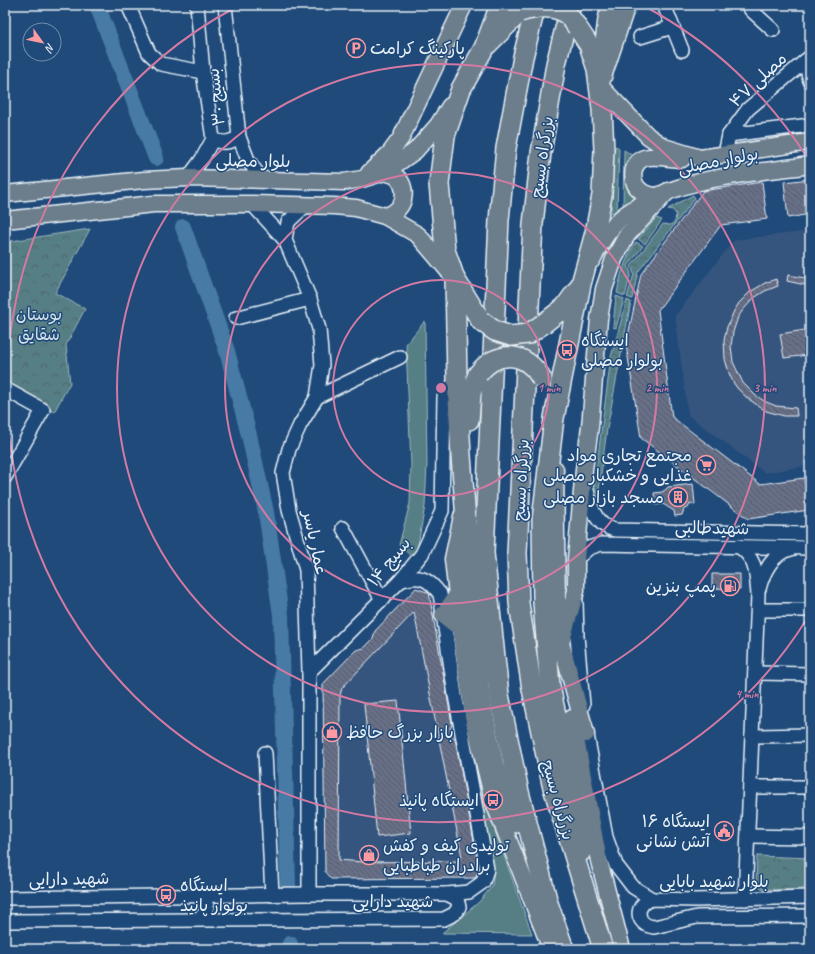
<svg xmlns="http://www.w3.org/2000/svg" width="815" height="954" font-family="Caveat,'Playpen Sans Arabic',sans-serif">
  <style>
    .built { fill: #35557e }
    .grass { fill: #567e85; stroke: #9fb8be }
    .park { fill: url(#park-crowns); stroke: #9fb8be }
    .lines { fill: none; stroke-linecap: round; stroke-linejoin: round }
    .river { stroke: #477aa4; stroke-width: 16 }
    .building { fill: url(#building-back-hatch); stroke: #e8f1f8; fill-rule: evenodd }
    .minor-casing { stroke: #e8f1f8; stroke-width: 16 }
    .major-casing { stroke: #e8f1f8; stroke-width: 19 }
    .highway-casing { stroke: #e8f1f8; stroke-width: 22 }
    .minor { stroke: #1f4a7a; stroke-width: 13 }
    .major { stroke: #6c7d8b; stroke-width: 16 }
    .highway { stroke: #6c7d8b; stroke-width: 19 }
    .highway-bridge-casing { stroke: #e8f1f8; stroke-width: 22; stroke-linecap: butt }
    .highway-bridge { stroke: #6c7d8b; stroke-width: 19 }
    .ring { fill: none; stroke: #d37aa2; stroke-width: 2 }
    .labels { text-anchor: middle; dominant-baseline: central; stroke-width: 3; stroke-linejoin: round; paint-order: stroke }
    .poi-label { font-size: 17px; fill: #e8f1f8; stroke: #1f4a7a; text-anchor: start }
    .street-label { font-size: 17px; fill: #e8f1f8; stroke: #1f4a7a }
    .park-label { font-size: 17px; fill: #d2e0e7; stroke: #1f4a7a }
    .centre { fill: #d37aa2; stroke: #1f4a7a; stroke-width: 2 }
    .ring-label { font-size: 12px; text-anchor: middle; font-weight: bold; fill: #d37aa2; stroke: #1f4a7a; stroke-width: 3; stroke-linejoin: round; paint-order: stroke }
  </style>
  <defs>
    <pattern id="park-crowns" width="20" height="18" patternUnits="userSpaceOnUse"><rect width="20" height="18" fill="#567e85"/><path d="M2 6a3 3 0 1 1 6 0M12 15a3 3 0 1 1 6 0" fill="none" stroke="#4f666a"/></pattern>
    <pattern id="building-back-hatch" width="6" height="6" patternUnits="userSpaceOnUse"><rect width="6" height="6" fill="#676f89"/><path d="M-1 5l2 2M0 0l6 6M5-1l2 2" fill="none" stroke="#555a66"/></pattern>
  </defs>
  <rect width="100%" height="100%" fill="#1f4a7a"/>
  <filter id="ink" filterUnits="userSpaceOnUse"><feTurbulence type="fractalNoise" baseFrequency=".025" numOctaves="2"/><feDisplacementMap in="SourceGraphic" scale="8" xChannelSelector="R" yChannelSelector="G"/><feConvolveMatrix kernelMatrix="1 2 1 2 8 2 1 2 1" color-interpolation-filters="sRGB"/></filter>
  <g filter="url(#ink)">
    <g class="built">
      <path d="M 810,231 L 810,465 L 765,473 L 688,415 L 675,316 L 734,240 Z"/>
      <path d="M 416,588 L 429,592 L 453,722 L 450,729 L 452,736 L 458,740 L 483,869 L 477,878 L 331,879 L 325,872 L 323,684 L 356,650 L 364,648 L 373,639 L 375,631 Z"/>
    </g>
    <g class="grass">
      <path d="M 616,146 L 619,148 L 617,210 L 619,212 L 617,215 L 611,213 L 614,150 Z"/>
      <path d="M 624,150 L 633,156 C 620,169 630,182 637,195 L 624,207 L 623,207 Z"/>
      <path d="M 425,321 L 427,464 L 425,506 L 417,550 L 412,557 L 399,545 L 410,503 L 411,465 L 406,344 Z"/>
      <path d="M 466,711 L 487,809 L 532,934 L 442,933 L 479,902 L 492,886 L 494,870 L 462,713 Z"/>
    </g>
    <g class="park">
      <path d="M 693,195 L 695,198 L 638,272 L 632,299 L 627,297 L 634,274 L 631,266 L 663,224 L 670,225 L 675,222 L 676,214 L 673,210 L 668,209 Z"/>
      <path d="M 656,218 L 662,220 L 645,244 L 638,239 Z"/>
      <path d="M 90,229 L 55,293 L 85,309 L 66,345 L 70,383 L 54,412 L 5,386 L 5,242 Z"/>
      <path d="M 636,242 L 643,246 L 628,266 L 631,273 L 625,296 L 617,293 C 620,275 626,257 636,242 Z"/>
      <path d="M 616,296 L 624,299 L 616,328 L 613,327 Z"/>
      <path d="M 627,300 L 631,302 L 607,429 L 597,505 L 592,501 L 611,357 Z"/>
      <path d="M 757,856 L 810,858 L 810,885 L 799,890 L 763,889 L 756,884 Z"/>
    </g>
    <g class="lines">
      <g class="river">
        <path d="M 97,5 L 156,158"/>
        <path d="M 183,227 L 227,351 L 249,435 L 266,512 L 281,615 L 288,886"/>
        <path d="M 290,944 L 290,949"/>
      </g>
    </g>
    <g class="building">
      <path d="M 810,179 L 810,214 L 788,218 L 784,182 Z"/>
      <path d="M 762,182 L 767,219 L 721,225 L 658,310 L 672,417 L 760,484 L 804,478 L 809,510 L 748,519 L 641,438 L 626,345 L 641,274 L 703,191 Z"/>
      <path d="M 788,275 L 810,279 L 810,286 L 787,281 Z"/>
      <path d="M 776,279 L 778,286 L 765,291 L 754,298 L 743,310 L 738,317 L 733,332 L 731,346 L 733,362 L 743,383 L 755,395 L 764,401 L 776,406 L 796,408 L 797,416 L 784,416 L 766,411 L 747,398 L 737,388 L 733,382 L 729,373 L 725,359 L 724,340 L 727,327 L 734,311 L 739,303 L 750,292 L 765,283 Z"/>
      <path d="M 805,330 L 808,355 L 784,358 L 780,334 Z"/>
      <path d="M 693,484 L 695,504 L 690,504 L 688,508 L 684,509 L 682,515 L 675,516 L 674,511 L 663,504 L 655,505 L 654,493 L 662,492 L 665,490 L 668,487 Z"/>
      <path d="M 712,574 L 740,574 L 740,589 L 712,588 Z"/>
      <path d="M 416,588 L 429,593 L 452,724 L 450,729 L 452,736 L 455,738 L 479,869 L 475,878 L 331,879 L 325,872 L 323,684 L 356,650 L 364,648 L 373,639 L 375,631 ZM 414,612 L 462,857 L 457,861 L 362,862 L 339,860 L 340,695 L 342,688 Z"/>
      <path d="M 398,701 L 411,833 L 377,837 L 364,704 Z"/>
    </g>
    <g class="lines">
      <defs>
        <g id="minor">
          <path d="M 128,5 L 149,53 L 161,64 L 203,72"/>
          <path d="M 225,5 L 239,137 L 248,160 L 262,180"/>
          <path d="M 664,5 L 682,50"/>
          <path d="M 748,5 L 751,10 L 773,30"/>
          <path d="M 640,37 L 672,27"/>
          <path d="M 805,61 L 810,81"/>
          <path d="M 729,135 L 810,125"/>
          <path d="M 213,139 C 222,144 230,143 239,137"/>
          <path d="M 725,154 L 729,135 L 748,109 L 810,57"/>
          <path d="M 188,178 L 202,159 L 213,139 L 203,72 L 197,5"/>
          <path d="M 252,204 L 285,240 L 310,299 L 319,329 L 322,365 L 317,397 L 300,425 L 289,449 L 283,473 L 289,510 L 306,570 L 309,672 L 309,894"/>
          <path d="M 285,240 L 288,222 L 306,205"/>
          <path d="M 236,318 L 310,299"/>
          <path d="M 5,389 L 43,410 L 5,477"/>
          <path d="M 317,397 L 400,357"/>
          <path d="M 586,484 C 589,502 594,526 615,530 L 810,534"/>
          <path d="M 343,528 L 382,600"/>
          <path d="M 738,546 C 757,559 756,573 758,595 L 745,899"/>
          <path d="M 576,559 L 589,548 L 601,544 L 810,548"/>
          <path d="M 759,589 C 763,573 773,552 791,549"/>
          <path d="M 576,601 L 577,636 L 583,705"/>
          <path d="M 758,610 L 810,610"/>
          <path d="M 309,672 L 400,581 L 422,554 L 442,511 L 444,397 L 457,379"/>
          <path d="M 755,673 L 810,674"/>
          <path d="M 585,724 L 606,837 L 616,865 L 633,887 L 652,899"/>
          <path d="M 752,736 L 810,735"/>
          <path d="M 265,753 L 272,895"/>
          <path d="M 750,787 L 810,787"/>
          <path d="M 748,836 L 810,837"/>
          <path d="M 197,895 L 203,900 L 207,906 L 204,915 L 197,919"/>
          <path d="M 810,897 L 696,900 L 652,899 C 634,904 635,925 654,927 L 697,917 L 810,916"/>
          <path d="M 5,898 L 309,894 L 447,894 L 469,892 L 483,882 L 487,869 L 455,695 L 440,594 C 428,578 419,574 400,581"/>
          <path d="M 5,921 L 444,919 L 454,914 L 459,907 L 457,899 L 447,894"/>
        </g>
        <g id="major">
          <path d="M 627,5 L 600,86 L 648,136 L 664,147 L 700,158 L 810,142"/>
          <path d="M 385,172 C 387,173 391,174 394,175 C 407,183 407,204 394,212 C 392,214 388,215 385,216"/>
          <path d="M 369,173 L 390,153 L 401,138 L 464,5"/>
          <path d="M 5,194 L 144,180 L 188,178 L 344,182 L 362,179 L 385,172 L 415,151 L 438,125 L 450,106"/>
          <path d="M 656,196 C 650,195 645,195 641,191 C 631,184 630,166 642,159 C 651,154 672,159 682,159"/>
          <path d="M 5,220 L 154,204 L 252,204 L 334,206 L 356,208 L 385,216 L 418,235 L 452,275"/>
          <path d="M 592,260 C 600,243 611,225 626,214 C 677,176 749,174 810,165"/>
          <path d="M 555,469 L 557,599 L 560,636"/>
          <path d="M 462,516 L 453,559 L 462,641 L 474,720 L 493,800 L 551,949"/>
          <path d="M 457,595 L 443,615 L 461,629"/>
          <path d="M 572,718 L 599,861 L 622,949"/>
          <path d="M 586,734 L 561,643 L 576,591 L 576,559 L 584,469 L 590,427 L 599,319 L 604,289 L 614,259 L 627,235 L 668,191"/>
        </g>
        <g id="highway">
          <path d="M 536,5 L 523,57 L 506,148 L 499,220 L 484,553 L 499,695 L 519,792 L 548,903 L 564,949"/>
          <path d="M 571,5 L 556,64 L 541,153 L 533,224 L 517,553 L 519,603 L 532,689 L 552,784 L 603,949"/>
          <path d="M 577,27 L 589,45 L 597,69 L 602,109 L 604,150 L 602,195 L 595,233 L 581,284 L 554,418 L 542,520 L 543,603 L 550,686 L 578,821 L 581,852"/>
          <path d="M 488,44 L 520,12"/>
          <path d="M 601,75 L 608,19 L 612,5"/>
          <path d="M 455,279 L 457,379 L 461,456 L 480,697 L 494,766 L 517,823"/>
          <path d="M 481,321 L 455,279 L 445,250 L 439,184 L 445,136 L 461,89 L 484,48 L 500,5"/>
          <path d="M 543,324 L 565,307 L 577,290"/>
          <path d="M 469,420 L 471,393 L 478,374"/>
        </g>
      </defs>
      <use href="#minor" class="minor-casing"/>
      <use href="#major" class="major-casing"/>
      <use href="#highway" class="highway-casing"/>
      <use href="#minor" class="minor"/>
      <use href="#major" class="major"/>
      <use href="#highway" class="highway"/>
      <defs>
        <g id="highway-bridge">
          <path d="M 520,12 C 534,8 553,4 566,14 C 571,17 574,23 577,27"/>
          <path d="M 481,321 L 495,331 L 511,336 L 528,334 L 543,324"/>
          <path d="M 478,374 C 497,349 527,351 542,380"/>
        </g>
      </defs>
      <use href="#highway-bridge" class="highway-bridge-casing"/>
      <use href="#highway-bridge" class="highway-bridge"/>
    </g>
  </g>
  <g class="ring">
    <circle cx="441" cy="388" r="108"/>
    <circle cx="441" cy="388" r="216"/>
    <circle cx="441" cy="388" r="324"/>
    <path d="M808 617A433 433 0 1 1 238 6M644 6A433 433 0 0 1 808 159"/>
  </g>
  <defs>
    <symbol id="parking-ring" viewBox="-11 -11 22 22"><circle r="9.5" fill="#1f4a7a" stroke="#ff9aa2" stroke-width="1.5"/><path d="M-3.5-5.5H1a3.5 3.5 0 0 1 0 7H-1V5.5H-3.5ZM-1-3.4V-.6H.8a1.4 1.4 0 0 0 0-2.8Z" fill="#ff9aa2"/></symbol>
    <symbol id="bus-ring" viewBox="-11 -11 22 22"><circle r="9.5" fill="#1f4a7a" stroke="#ff9aa2" stroke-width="1.5"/><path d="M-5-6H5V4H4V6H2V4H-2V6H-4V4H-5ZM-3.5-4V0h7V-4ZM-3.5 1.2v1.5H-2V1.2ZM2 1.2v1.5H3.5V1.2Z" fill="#ff9aa2"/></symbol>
    <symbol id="supermarket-ring" viewBox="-11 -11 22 22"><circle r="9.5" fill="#1f4a7a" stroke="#ff9aa2" stroke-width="1.5"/><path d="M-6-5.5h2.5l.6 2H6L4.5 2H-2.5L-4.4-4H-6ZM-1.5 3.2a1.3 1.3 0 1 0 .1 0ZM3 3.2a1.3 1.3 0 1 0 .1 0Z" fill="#ff9aa2"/></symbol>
    <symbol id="building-ring" viewBox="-11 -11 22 22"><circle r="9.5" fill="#1f4a7a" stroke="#ff9aa2" stroke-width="1.5"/><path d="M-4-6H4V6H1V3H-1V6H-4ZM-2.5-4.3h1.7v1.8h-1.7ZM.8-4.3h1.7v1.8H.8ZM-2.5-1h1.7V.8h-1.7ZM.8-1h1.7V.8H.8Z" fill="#ff9aa2"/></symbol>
    <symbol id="fuel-ring" viewBox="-11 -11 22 22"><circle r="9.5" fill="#1f4a7a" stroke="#ff9aa2" stroke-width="1.5"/><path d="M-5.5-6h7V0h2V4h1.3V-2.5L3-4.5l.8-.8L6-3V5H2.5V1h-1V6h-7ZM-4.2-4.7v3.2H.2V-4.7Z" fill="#ff9aa2"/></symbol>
    <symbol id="shop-ring" viewBox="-11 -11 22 22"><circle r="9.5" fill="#1f4a7a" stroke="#ff9aa2" stroke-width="1.5"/><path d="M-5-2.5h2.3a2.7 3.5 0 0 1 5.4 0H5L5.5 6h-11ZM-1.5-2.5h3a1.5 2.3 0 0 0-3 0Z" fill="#ff9aa2"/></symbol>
    <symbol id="civic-ring" viewBox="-11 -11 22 22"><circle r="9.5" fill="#1f4a7a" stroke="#ff9aa2" stroke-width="1.5"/><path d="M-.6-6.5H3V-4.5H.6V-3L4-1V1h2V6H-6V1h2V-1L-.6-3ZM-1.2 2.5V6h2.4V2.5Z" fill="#ff9aa2"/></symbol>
  </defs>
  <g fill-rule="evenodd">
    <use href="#parking-ring" x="345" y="37" width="22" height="22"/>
    <use href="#bus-ring" x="556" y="339" width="22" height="22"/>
    <use href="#supermarket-ring" x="695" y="454" width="22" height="22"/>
    <use href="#building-ring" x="667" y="486" width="22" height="22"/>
    <use href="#fuel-ring" x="719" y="575" width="22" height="22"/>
    <use href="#shop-ring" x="321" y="721" width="22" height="22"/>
    <use href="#bus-ring" x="482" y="789" width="22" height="22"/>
    <use href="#civic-ring" x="713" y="820" width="22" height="22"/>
    <use href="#shop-ring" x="358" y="844" width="22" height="22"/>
    <use href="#bus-ring" x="155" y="884" width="22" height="22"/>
  </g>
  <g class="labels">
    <g class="poi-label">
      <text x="370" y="48">پارکینگ کرامت</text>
      <text x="581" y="340">ایستگاه<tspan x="581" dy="20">بولوار مصلی</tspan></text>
      <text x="692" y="455" text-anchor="end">مجتمع تجاری مواد<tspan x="692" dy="20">غذایی و خشکبار مصلی</tspan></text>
      <text x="664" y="497" text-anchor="end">مسجد بازار مصلی</text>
      <text x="716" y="586" text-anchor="end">پمپ بنزین</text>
      <text x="346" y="732">بازار بزرگ حافظ</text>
      <text x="479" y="800" text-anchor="end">ایستگاه پانیذ</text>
      <text x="710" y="821" text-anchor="end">ایستگاه ۱۶<tspan x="710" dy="20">آتش نشانی</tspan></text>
      <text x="383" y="845">تولیدی کیف و کفش<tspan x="383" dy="20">برادران طباطبایی</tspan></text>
      <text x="180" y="885">ایستگاه<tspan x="180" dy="20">بولوار پانیذ</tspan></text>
    </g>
    <g class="street-label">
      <text transform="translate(758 80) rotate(-43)">مصلی ۴۷</text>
      <text transform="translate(216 97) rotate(-96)">بسیج ۳۰</text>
      <text transform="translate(542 157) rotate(-82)">بزرگراه بسیج</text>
      <text transform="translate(253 161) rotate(1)">بلوار مصلی</text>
      <text transform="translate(718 161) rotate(-11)">بولوار مصلی</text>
      <text transform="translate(521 480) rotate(-87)">بزرگراه بسیج</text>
      <text transform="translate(712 528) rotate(1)">شهیدطالبی</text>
      <text transform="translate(315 543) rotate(78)">عمار یاسر</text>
      <text transform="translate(389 562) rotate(-51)">بسیج ۱۴</text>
      <text transform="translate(558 800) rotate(75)">بزرگراه بسیج</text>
      <text transform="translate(69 879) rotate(-1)">شهید دارایی</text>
      <text x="714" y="881">بلوار شهید بابایی</text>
      <text x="393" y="901">شهید دارایی</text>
    </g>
    <g class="park-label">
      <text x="39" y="314">بوستان<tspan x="39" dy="20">شقایق</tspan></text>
    </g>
  </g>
  <circle cx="441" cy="388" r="6" class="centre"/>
  <g class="ring-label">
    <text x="549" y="392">1 min</text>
    <text x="657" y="392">2 min</text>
    <text x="765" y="392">3 min</text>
    <text x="747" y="698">4 min</text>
  </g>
  <rect width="815" height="954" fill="none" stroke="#1f4a7a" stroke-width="20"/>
  <rect x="10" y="10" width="795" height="934" fill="none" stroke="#e8f1f8" stroke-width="1.5" filter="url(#ink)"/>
  <g transform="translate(42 42) rotate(123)"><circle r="19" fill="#1f4a7a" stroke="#6f8dac"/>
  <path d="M0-3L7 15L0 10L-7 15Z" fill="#ff9aa2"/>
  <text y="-6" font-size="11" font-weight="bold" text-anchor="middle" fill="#e8f1f8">N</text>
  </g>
</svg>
